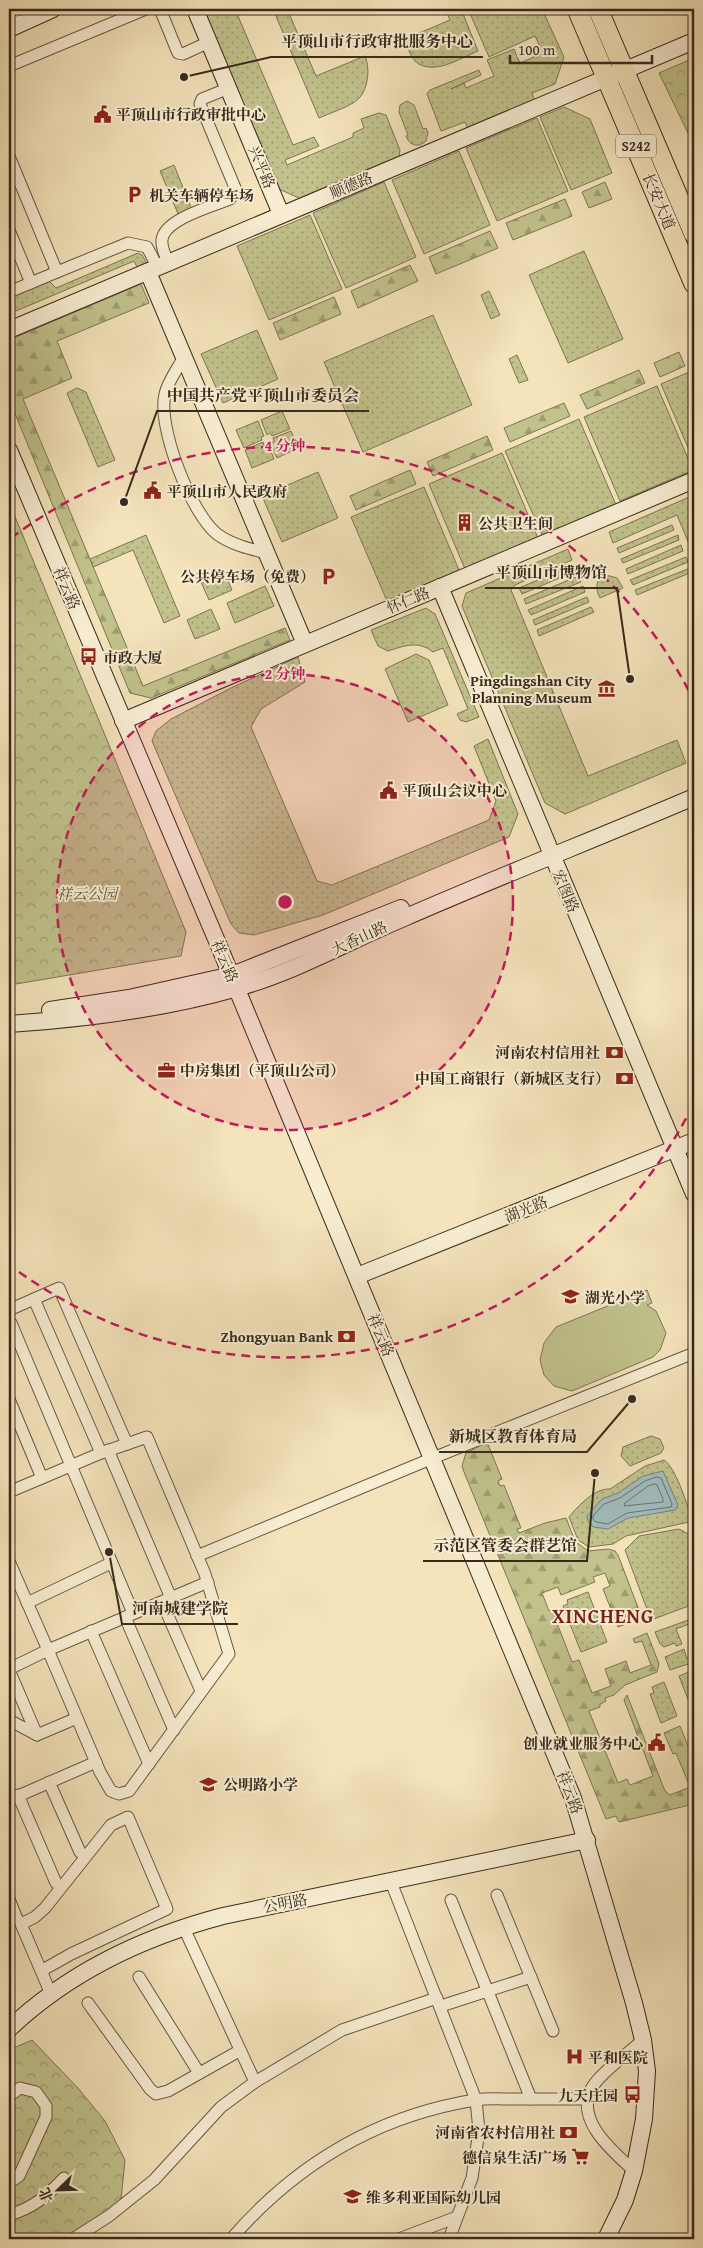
<svg xmlns="http://www.w3.org/2000/svg" width="703" height="2248" font-family="'Gentium Book Plus','Noto Serif SC',serif">
  <style>
    .grass { fill: url(#grass-dots); stroke: #7c7654 }
    .forest { fill: url(#forest-firs); stroke: #7c7654 }
    .park { fill: url(#park-crowns); stroke: #7c7654 }
    .pitch { fill: #c1c28c; stroke: #7c7654 }
    .water { fill: #a1bbbc; stroke: #76817c }
    .lines { fill: none; stroke-linecap: round; stroke-linejoin: round }
    .shore { stroke: #6c726c; stroke-width: 1 }
    .street-casing { stroke: #665844; stroke-width: 13 }
    .secondary-casing { stroke: #362a1c; stroke-width: 18 }
    .primary-casing { stroke: #362a1c; stroke-width: 21 }
    .street { stroke: #f8edd3; stroke-width: 11 }
    .secondary { stroke: #f8edd3; stroke-width: 16 }
    .primary { stroke: #f4e3bb; stroke-width: 19 }
    .ring { fill: none; stroke: #c2185b; stroke-width: 2.5; stroke-dasharray: 9 6 }
    .labels { text-anchor: middle; dominant-baseline: central; stroke-width: 4; stroke-linejoin: round; paint-order: stroke }
    .shield { fill: #f8edd3; stroke: #706453; stroke-width: 1 }
    .shield-label { font-size: 14px; font-weight: bold; fill: #362a1c }
    .poi-label { font-size: 15px; font-weight: bold; fill: #362a1c; stroke: #f8edd3; text-anchor: start }
    .street-label { font-size: 15px; fill: #362a1c; stroke: #f8edd3 }
    .park-label { font-size: 15px; font-style: italic; fill: #595038; stroke: #f8edd3 }
    .district-label { font-size: 20px; font-weight: bold; letter-spacing: 1px; fill: #7a1f14; stroke: #f8edd3 }
    .centre { fill: #c2185b; stroke: #f8edd3; stroke-width: 2.5 }
    .ring-label { font-size: 15px; text-anchor: middle; font-weight: bold; fill: #c2185b; stroke: #f8edd3; stroke-width: 4; stroke-linejoin: round; paint-order: stroke }
    .leader { fill: none; stroke: #362a1c; stroke-width: 2 }
    .callout-dot { fill: #362a1c; stroke: #f8edd3; stroke-width: 2 }
    .callout-label { font-size: 16px; text-anchor: middle; font-weight: bold; fill: #362a1c; stroke: #f8edd3; stroke-width: 4; stroke-linejoin: round; paint-order: stroke }
  </style>
  <defs>
    <pattern id="grass-dots" width="8" height="8" patternUnits="userSpaceOnUse" patternTransform="scale(1.25)"><rect width="8" height="8" fill="#c1c28c"/><path d="M2 2h.1M6 6h.1" fill="none" stroke="#9e9e72" stroke-width="1.8" stroke-linecap="round"/></pattern>
    <pattern id="forest-firs" width="22" height="20" patternUnits="userSpaceOnUse" patternTransform="scale(1.25)"><rect width="22" height="20" fill="#c1c28c"/><path d="M5 1l3.5 6h-7zM16 11l3.5 6h-7z" fill="#9e9e72"/></pattern>
    <pattern id="park-crowns" width="20" height="18" patternUnits="userSpaceOnUse" patternTransform="scale(1.25)"><rect width="20" height="18" fill="#c1c28c"/><path d="M2 6a3 3 0 1 1 6 0M12 15a3 3 0 1 1 6 0" fill="none" stroke="#9e9e72"/></pattern>
  </defs>
  <rect width="100%" height="100%" fill="#f4e3bb"/>
  <filter id="stains"><feTurbulence type="fractalNoise" baseFrequency=".004" numOctaves="4"/><feColorMatrix values="0 0 0 0 .2 0 0 0 0 .09 0 0 0 0 .02 0 0 0 .5 -.17"/></filter>
  <radialGradient id="worn" r=".72"><stop offset=".6" stop-color="#630" stop-opacity="0"/><stop offset="1" stop-color="#630" stop-opacity=".3"/></radialGradient>
  <g class="grass">
    <path d="M 202,9 L 235,9 L 293,145 L 314,137 L 319,146 L 285,160 L 287,165 L 353,137 L 353,133 L 364,128 L 361,119 L 379,113 L 386,115 L 400,150 L 399,158 L 301,199 L 279,189 Z"/>
    <path d="M 273,9 L 287,9 L 316,76 L 365,56 C 371,70 368,95 353,103 C 343,109 330,113 319,118 Z"/>
    <path d="M 445,9 L 461,9 L 478,51 C 461,58 432,77 415,61 C 410,56 407,46 405,39 L 450,20 Z"/>
    <path d="M 468,9 L 542,9 L 564,57 L 555,84 L 532,93 L 535,102 L 468,129 L 465,122 L 441,131 L 427,94 L 430,90 L 479,70 L 481,75 L 451,89 L 464,83 L 466,88 L 494,76 L 487,60 L 514,49 L 520,63 L 543,53 L 535,36 L 489,57 Z"/>
    <path d="M 407,101 L 414,105 L 423,129 L 426,128 L 428,133 L 426,141 C 418,148 410,146 406,136 L 408,135 L 399,112 L 400,105 Z"/>
    <path d="M 564,107 L 590,119 L 612,173 L 571,190 L 540,117 Z"/>
    <path d="M 537,118 L 568,191 L 497,221 L 466,148 Z"/>
    <path d="M 459,151 L 490,225 L 424,254 L 392,180 Z"/>
    <path d="M 174,165 L 192,210 L 179,216 L 160,171 Z"/>
    <path d="M 384,182 L 416,257 L 346,288 L 313,213 Z"/>
    <path d="M 310,215 L 342,289 L 269,320 L 237,246 Z"/>
    <path d="M 584,251 L 623,339 L 568,363 L 529,275 Z"/>
    <path d="M 138,253 L 142,255 L 146,262 L 144,267 L 138,269 L 134,261 L 9,314 L 9,298 L 49,281 L 56,288 Z"/>
    <path d="M 489,291 L 500,315 L 491,319 L 481,295 Z"/>
    <path d="M 433,315 L 472,405 L 363,452 L 324,362 Z"/>
    <path d="M 257,330 L 278,379 L 223,403 L 201,354 Z"/>
    <path d="M 517,355 L 528,380 L 519,383 L 509,359 Z"/>
    <path d="M 694,370 L 694,462 L 661,384 Z"/>
    <path d="M 657,386 L 693,470 L 620,501 L 584,417 Z"/>
    <path d="M 77,388 L 86,392 L 115,460 L 98,467 L 67,393 Z"/>
    <path d="M 282,411 L 290,429 L 272,436 L 270,433 L 267,435 L 261,420 Z"/>
    <path d="M 579,419 L 616,505 L 543,537 L 505,451 Z"/>
    <path d="M 258,421 L 264,436 L 261,437 L 262,440 L 244,448 L 236,430 Z"/>
    <path d="M 291,431 L 298,448 L 277,458 L 270,443 L 274,441 L 273,438 Z"/>
    <path d="M 263,442 L 264,445 L 268,444 L 274,459 L 252,468 L 245,450 Z"/>
    <path d="M 502,453 L 538,538 L 465,569 L 429,484 Z"/>
    <path d="M 318,472 L 338,518 L 282,542 L 262,496 Z"/>
    <path d="M 424,487 L 459,570 L 387,601 L 351,517 Z"/>
    <path d="M 694,495 L 694,556 L 677,515 L 613,543 L 609,532 Z"/>
    <path d="M 672,525 L 674,530 L 619,553 L 617,548 Z"/>
    <path d="M 146,535 L 180,616 L 164,623 L 133,550 L 93,567 L 90,559 Z"/>
    <path d="M 678,535 L 679,540 L 623,563 L 621,559 Z"/>
    <path d="M 681,545 L 683,551 L 628,574 L 626,569 Z"/>
    <path d="M 568,549 L 572,560 L 515,585 L 511,590 L 588,776 L 677,740 L 686,763 L 565,814 L 545,803 L 462,606 L 466,593 Z"/>
    <path d="M 686,557 L 688,562 L 633,585 L 630,580 Z"/>
    <path d="M 574,565 L 576,571 L 522,594 L 519,588 Z"/>
    <path d="M 690,568 L 692,572 L 637,595 L 635,590 Z"/>
    <path d="M 220,569 L 225,574 L 232,590 L 209,600 L 201,582 L 207,579 L 205,575 Z"/>
    <path d="M 606,575 L 617,578 L 623,588 L 600,598 C 595,589 595,579 606,575 Z"/>
    <path d="M 578,576 L 581,582 L 526,604 L 524,599 Z"/>
    <path d="M 265,586 L 274,606 L 235,623 L 227,603 Z"/>
    <path d="M 583,586 L 585,592 L 531,615 L 528,610 Z"/>
    <path d="M 587,597 L 589,602 L 535,625 L 533,620 Z"/>
    <path d="M 591,607 L 594,612 L 539,636 L 537,630 Z"/>
    <path d="M 426,608 L 435,614 L 479,717 L 466,722 L 460,720 L 457,714 L 468,709 L 443,648 L 433,652 C 418,640 404,646 388,651 L 378,646 L 371,630 Z"/>
    <path d="M 211,609 L 220,629 L 195,639 L 187,620 Z"/>
    <path d="M 416,654 L 429,660 L 448,705 L 408,722 L 385,669 Z"/>
    <path d="M 298,657 L 305,682 L 261,709 L 251,727 L 317,881 L 332,885 L 489,820 L 496,801 L 474,746 L 488,739 L 518,814 L 509,837 L 323,915 L 254,935 L 239,933 L 231,924 L 152,741 L 156,731 L 171,719 L 231,688 Z"/>
    <path d="M 651,1436 L 660,1439 L 664,1448 L 661,1453 L 630,1466 L 621,1456 L 623,1447 Z"/>
    <path d="M 664,1460 C 676,1468 686,1502 691,1516 L 689,1522 L 626,1536 L 613,1544 L 589,1547 L 578,1540 L 569,1517 C 579,1505 595,1488 610,1489 L 645,1466 Z"/>
    <path d="M 679,1529 L 694,1537 L 694,1604 L 651,1620 L 625,1550 L 639,1536 Z"/>
    <path d="M 588,1592 L 607,1642 L 581,1652 L 563,1606 L 568,1604 L 567,1600 Z"/>
    <path d="M 694,1618 L 694,1622 L 676,1629 L 682,1644 L 676,1646 L 675,1643 L 664,1647 L 660,1644 L 655,1632 Z"/>
    <path d="M 684,1649 L 687,1659 L 694,1657 L 694,1662 L 670,1670 L 665,1657 Z"/>
    <path d="M 694,1670 L 694,1715 L 679,1676 Z"/>
    <path d="M 664,1682 L 677,1716 L 661,1723 L 650,1694 L 654,1693 L 652,1687 Z"/>
  </g>
  <g class="forest">
    <path d="M 605,182 L 612,199 L 589,208 L 582,192 Z"/>
    <path d="M 565,199 L 572,216 L 513,240 L 506,223 Z"/>
    <path d="M 490,231 L 498,248 L 436,274 L 429,257 Z"/>
    <path d="M 410,265 L 418,281 L 358,308 L 351,291 Z"/>
    <path d="M 141,284 L 149,303 L 57,341 L 72,378 L 23,399 L 143,686 L 285,628 L 290,640 L 151,698 L 130,693 L 9,399 L 9,340 Z"/>
    <path d="M 334,297 L 341,314 L 280,340 L 273,323 Z"/>
    <path d="M 679,352 L 685,366 L 660,377 L 654,363 Z"/>
    <path d="M 639,370 L 645,383 L 587,409 L 580,395 Z"/>
    <path d="M 564,403 L 570,416 L 510,442 L 504,428 Z"/>
    <path d="M 487,436 L 493,450 L 433,476 L 427,462 Z"/>
    <path d="M 410,470 L 416,484 L 356,510 L 350,496 Z"/>
    <path d="M 487,1442 L 502,1479 L 498,1481 L 500,1486 L 504,1485 L 521,1528 L 517,1529 L 519,1533 L 545,1523 L 566,1518 L 575,1541 L 588,1551 L 608,1549 L 615,1551 L 618,1555 L 642,1618 L 618,1627 L 603,1589 L 610,1586 L 605,1573 L 593,1577 L 595,1582 L 561,1595 L 558,1587 L 542,1593 L 549,1611 L 552,1610 L 572,1662 L 579,1660 L 592,1693 L 611,1686 L 605,1669 L 626,1661 L 630,1673 L 651,1665 L 642,1641 L 635,1643 L 633,1639 L 647,1633 L 659,1664 L 657,1672 L 625,1685 L 614,1695 L 605,1698 L 606,1701 L 600,1704 L 600,1707 L 589,1711 L 618,1783 L 627,1779 L 630,1785 L 653,1776 L 624,1700 L 627,1695 L 665,1791 L 670,1795 L 690,1787 L 676,1753 L 673,1754 L 664,1733 L 680,1726 L 694,1761 L 694,1804 L 619,1822 L 616,1816 L 606,1819 L 464,1472 L 462,1466 L 466,1453 Z"/>
  </g>
  <g class="park">
    <path d="M 694,58 L 694,131 L 688,133 L 659,73 Z"/>
    <path d="M 9,502 L 186,932 L 181,956 L 16,984 L 9,983 Z"/>
    <path d="M 32,2040 L 77,2087 L 105,2121 L 125,2160 L 121,2200 L 88,2226 L 65,2239 L 9,2239 L 9,2050 Z"/>
  </g>
  <path class="pitch" d="M 647,1290 L 652,1303 L 647,1305 L 656,1311 L 666,1333 L 660,1350 L 653,1357 L 572,1391 L 554,1386 L 544,1375 L 540,1360 L 544,1343 L 556,1327 Z"/>
  <path class="water" d="M 663,1471 L 678,1505 L 675,1510 L 628,1518 L 608,1529 L 593,1527 L 588,1521 L 587,1516 L 602,1499 L 618,1493 L 643,1476 Z"/>
  <g class="lines">
    <g class="shore">
      <path d="M 657,1477 L 661,1478 L 672,1504 L 671,1507 L 627,1513 L 608,1524 L 596,1522 L 593,1519 L 593,1516 L 604,1504 L 620,1498 L 645,1481 Z"/>
      <path d="M 655,1484 L 657,1485 L 663,1499 L 663,1502 L 624,1506 L 625,1503 L 648,1486 Z"/>
    </g>
    <defs>
      <g id="street">
        <path d="M 160,9 L 178,53 L 183,54 L 209,42"/>
        <path d="M 9,66 L 146,9"/>
        <path d="M 9,156 L 57,272 L 128,243 L 147,247 L 158,268"/>
        <path d="M 9,230 L 31,283"/>
        <path d="M 168,263 C 166,256 161,248 162,240 C 164,219 213,206 230,199 L 236,190 L 200,104 L 202,99 L 229,88"/>
        <path d="M 9,292 L 57,272"/>
        <path d="M 184,357 C 178,368 168,381 165,394 C 157,427 191,513 217,534 C 232,545 250,549 267,553"/>
        <path d="M 34,1299 L 101,1453"/>
        <path d="M 9,1310 L 59,1288 L 127,1444 L 101,1453 L 9,1492"/>
        <path d="M 9,1324 L 11,1323 L 133,1613"/>
        <path d="M 9,1399 L 42,1478"/>
        <path d="M 108,1450 L 171,1598"/>
        <path d="M 197,1556 L 433,1458 L 694,1353"/>
        <path d="M 9,1561 L 48,1650 L 208,1582"/>
        <path d="M 162,1602 L 201,1691"/>
        <path d="M 27,1603 L 111,1563"/>
        <path d="M 125,1617 L 174,1730"/>
        <path d="M 91,1631 L 149,1764"/>
        <path d="M 9,1669 L 48,1650 L 100,1772 L 111,1791 L 119,1794 L 129,1791 L 229,1654 L 205,1574 L 147,1437 L 127,1444"/>
        <path d="M 9,1670 L 37,1735 L 9,1720"/>
        <path d="M 37,1735 L 77,1718"/>
        <path d="M 49,1782 L 80,1852"/>
        <path d="M 18,1795 L 56,1883"/>
        <path d="M 9,1800 L 96,1762"/>
        <path d="M 391,1882 L 476,2100 L 479,2131 L 472,2178 L 449,2239"/>
        <path d="M 497,1895 L 553,2031"/>
        <path d="M 9,1899 L 17,1919"/>
        <path d="M 451,1900 L 531,2099"/>
        <path d="M 183,1926 L 255,2082"/>
        <path d="M 41,1971 L 71,1954 L 167,1909 L 128,1817 L 111,1825 L 45,1908 L 35,1917 L 21,1924 L 51,1994"/>
        <path d="M 139,1977 L 199,2073"/>
        <path d="M 88,2003 L 150,2089 L 156,2094 L 168,2091 L 239,2051"/>
        <path d="M 441,2006 L 531,1977"/>
        <path d="M 9,2096 L 20,2088 L 36,2092 L 46,2106 L 46,2117 L 19,2176 L 9,2183"/>
        <path d="M 634,2171 C 614,2152 577,2123 590,2091 C 598,2074 629,2053 643,2040"/>
        <path d="M 9,2215 C 33,2208 47,2196 64,2178"/>
        <path d="M 73,2239 L 109,2216 L 154,2180 L 221,2107 L 255,2082 L 342,2030 L 437,1998"/>
        <path d="M 231,2239 C 295,2165 377,2116 475,2100 C 487,2098 501,2099 513,2099 C 538,2099 563,2099 589,2099"/>
        <path d="M 399,2239 L 457,2217"/>
      </g>
      <g id="secondary">
        <path d="M 195,9 L 281,214"/>
        <path d="M 9,11 L 14,9"/>
        <path d="M 9,29 L 53,9"/>
        <path d="M 148,272 L 305,644"/>
        <path d="M 9,330 L 694,41"/>
        <path d="M 9,450 L 219,946 L 573,1798 L 634,2003 L 643,2040 L 647,2071 L 644,2119 L 634,2171 L 625,2200 L 606,2239"/>
        <path d="M 440,587 L 694,1194"/>
        <path d="M 123,721 L 694,480"/>
        <path d="M 50,1010 L 129,998 L 232,975 L 401,908"/>
        <path d="M 9,1024 C 85,1019 164,1009 237,988 C 295,972 349,941 404,918 C 500,876 598,838 694,797"/>
        <path d="M 357,1276 L 694,1141"/>
        <path d="M 9,2029 C 69,1972 143,1937 223,1916 L 587,1840"/>
      </g>
      <g id="primary">
        <path d="M 577,9 L 694,284"/>
        <path d="M 598,9 L 694,234"/>
      </g>
    </defs>
    <use href="#street" class="street-casing"/>
    <use href="#secondary" class="secondary-casing"/>
    <use href="#primary" class="primary-casing"/>
    <use href="#street" class="street"/>
    <use href="#secondary" class="secondary"/>
    <use href="#primary" class="primary"/>
  </g>
  <circle cx="285" cy="902" r="228" fill="#c2185b" fill-opacity=".12"/>
  <g class="ring">
    <circle cx="285" cy="902" r="228"/>
    <path d="M693 1105A456 456 0 0 1 11 1266M11 538A456 456 0 0 1 693 699"/>
  </g>
  <defs>
    <symbol id="civic-bare" viewBox="-9 -9 18 18"><path d="M-.6-6.5H3V-4.5H.6V-3L4-1V1h2V6H-6V1h2V-1L-.6-3ZM-1.2 2.5V6h2.4V2.5Z" fill="#8f2418" stroke="#f8edd3" stroke-width="2.5" paint-order="stroke"/></symbol>
    <symbol id="parking-bare" viewBox="-9 -9 18 18"><path d="M-3.5-5.5H1a3.5 3.5 0 0 1 0 7H-1V5.5H-3.5ZM-1-3.4V-.6H.8a1.4 1.4 0 0 0 0-2.8Z" fill="#8f2418" stroke="#f8edd3" stroke-width="2.5" paint-order="stroke"/></symbol>
    <symbol id="building-bare" viewBox="-9 -9 18 18"><path d="M-4-6H4V6H1V3H-1V6H-4ZM-2.5-4.3h1.7v1.8h-1.7ZM.8-4.3h1.7v1.8H.8ZM-2.5-1h1.7V.8h-1.7ZM.8-1h1.7V.8H.8Z" fill="#8f2418" stroke="#f8edd3" stroke-width="2.5" paint-order="stroke"/></symbol>
    <symbol id="bus-bare" viewBox="-9 -9 18 18"><path d="M-5-6H5V4H4V6H2V4H-2V6H-4V4H-5ZM-3.5-4V0h7V-4ZM-3.5 1.2v1.5H-2V1.2ZM2 1.2v1.5H3.5V1.2Z" fill="#8f2418" stroke="#f8edd3" stroke-width="2.5" paint-order="stroke"/></symbol>
    <symbol id="museum-bare" viewBox="-9 -9 18 18"><path d="M0-6L6-3V-2H-6V-3ZM-5-1h2V3h-2ZM-1-1h2V3h-2ZM3-1h2V3H3ZM-6 4H6V6H-6Z" fill="#8f2418" stroke="#f8edd3" stroke-width="2.5" paint-order="stroke"/></symbol>
    <symbol id="bank-bare" viewBox="-9 -9 18 18"><path d="M-6-4H6V4H-6ZM0-2.3a2.3 2.3 0 1 0 0 4.6a2.3 2.3 0 1 0 0-4.6Z" fill="#8f2418" stroke="#f8edd3" stroke-width="2.5" paint-order="stroke"/></symbol>
    <symbol id="office-bare" viewBox="-9 -9 18 18"><path d="M-6-3h4V-5.5h4V-3h4V5H-6ZM-1-4.5V-3h2v-1.5ZM-6 0V1H6V0Z" fill="#8f2418" stroke="#f8edd3" stroke-width="2.5" paint-order="stroke"/></symbol>
    <symbol id="school-bare" viewBox="-9 -9 18 18"><path d="M0-5L7-2L0 1L-7-2ZM-4 1L0 2.5L4 1V4Q0 6-4 4Z" fill="#8f2418" stroke="#f8edd3" stroke-width="2.5" paint-order="stroke"/></symbol>
    <symbol id="hospital-bare" viewBox="-9 -9 18 18"><path d="M-5-5h3v3.5h4V-5h3V5h-3V1.5h-4V5h-3Z" fill="#8f2418" stroke="#f8edd3" stroke-width="2.5" paint-order="stroke"/></symbol>
    <symbol id="supermarket-bare" viewBox="-9 -9 18 18"><path d="M-6-5.5h2.5l.6 2H6L4.5 2H-2.5L-4.4-4H-6ZM-1.5 3.2a1.3 1.3 0 1 0 .1 0ZM3 3.2a1.3 1.3 0 1 0 .1 0Z" fill="#8f2418" stroke="#f8edd3" stroke-width="2.5" paint-order="stroke"/></symbol>
  </defs>
  <g fill-rule="evenodd">
    <use href="#civic-bare" x="90" y="102" width="25" height="25"/>
    <use href="#parking-bare" x="122" y="182" width="25" height="25"/>
    <use href="#civic-bare" x="140" y="478" width="25" height="25"/>
    <use href="#building-bare" x="452" y="510" width="25" height="25"/>
    <use href="#parking-bare" x="316" y="564" width="25" height="25"/>
    <use href="#bus-bare" x="76" y="644" width="25" height="25"/>
    <use href="#museum-bare" x="594" y="676" width="25" height="25"/>
    <use href="#civic-bare" x="376" y="778" width="25" height="25"/>
    <use href="#bank-bare" x="602" y="1040" width="25" height="25"/>
    <use href="#office-bare" x="154" y="1058" width="25" height="25"/>
    <use href="#bank-bare" x="612" y="1066" width="25" height="25"/>
    <use href="#school-bare" x="558" y="1284" width="25" height="25"/>
    <use href="#bank-bare" x="334" y="1324" width="25" height="25"/>
    <use href="#civic-bare" x="644" y="1730" width="25" height="25"/>
    <use href="#school-bare" x="196" y="1772" width="25" height="25"/>
    <use href="#hospital-bare" x="562" y="2044" width="25" height="25"/>
    <use href="#bus-bare" x="620" y="2082" width="25" height="25"/>
    <use href="#bank-bare" x="556" y="2120" width="25" height="25"/>
    <use href="#supermarket-bare" x="568" y="2144" width="25" height="25"/>
    <use href="#school-bare" x="340" y="2184" width="25" height="25"/>
  </g>
  <g class="labels">
    <rect class="shield" x="616" y="134.5" width="40" height="23" rx="4"/>
    <g class="shield-label">
      <text x="636" y="146">S242</text>
    </g>
    <g class="poi-label">
      <text x="116" y="114">平顶山市行政审批中心</text>
      <text x="149" y="195">机关车辆停车场</text>
      <text x="167" y="491">平顶山市人民政府</text>
      <text x="478" y="523">公共卫生间</text>
      <text x="315" y="576" text-anchor="end">公共停车场（免费）</text>
      <text x="103" y="657">市政大厦</text>
      <text x="592" y="680" text-anchor="end">Pingdingshan City<tspan x="592" dy="17">Planning Museum</tspan></text>
      <text x="402" y="790">平顶山会议中心</text>
      <text x="600" y="1052" text-anchor="end">河南农村信用社</text>
      <text x="180" y="1070">中房集团（平顶山公司）</text>
      <text x="610" y="1078" text-anchor="end">中国工商银行（新城区支行）</text>
      <text x="585" y="1297">湖光小学</text>
      <text x="333" y="1336" text-anchor="end">Zhongyuan Bank</text>
      <text x="643" y="1743" text-anchor="end">创业就业服务中心</text>
      <text x="223" y="1784">公明路小学</text>
      <text x="588" y="2057">平和医院</text>
      <text x="618" y="2095" text-anchor="end">九天庄园</text>
      <text x="555" y="2132" text-anchor="end">河南省农村信用社</text>
      <text x="567" y="2157" text-anchor="end">德信泉生活广场</text>
      <text x="366" y="2197">维多利亚国际幼儿园</text>
    </g>
    <g class="street-label">
      <text transform="translate(262 167) rotate(67)">兴平路</text>
      <text transform="translate(351 185) rotate(-23)">顺德路</text>
      <text transform="translate(659 201) rotate(67)">长安大道</text>
      <text transform="translate(67 588) rotate(67)">祥云路</text>
      <text transform="translate(408 600) rotate(-23)">怀仁路</text>
      <text transform="translate(566 891) rotate(67)">宏图路</text>
      <text transform="translate(359 938) rotate(-25)">大香山路</text>
      <text transform="translate(225 961) rotate(67)">祥云路</text>
      <text transform="translate(526 1209) rotate(-22)">湖光路</text>
      <text transform="translate(381 1335) rotate(67)">祥云路</text>
      <text transform="translate(570 1792) rotate(69)">祥云路</text>
      <text transform="translate(285 1903) rotate(-11)">公明路</text>
    </g>
    <g class="park-label">
      <text x="87" y="893">祥云公园</text>
    </g>
    <g class="district-label">
      <text x="603" y="1615">XINCHENG</text>
    </g>
  </g>
  <circle cx="285" cy="902" r="8" class="centre"/>
  <g class="ring-label">
    <text x="285" y="451">4 分钟</text>
    <text x="285" y="679">2 分钟</text>
  </g>
  <path class="leader" d="M184 77L271 57H483M124 502L157 411H369M630 679L617 588H485M632 1399L587 1452H439M595 1473L587 1561H423M109 1552L122 1624H238"/>
  <g class="callout-dot">
    <circle cx="184" cy="77" r="5"/>
    <circle cx="124" cy="502" r="5"/>
    <circle cx="630" cy="679" r="5"/>
    <circle cx="632" cy="1399" r="5"/>
    <circle cx="595" cy="1473" r="5"/>
    <circle cx="109" cy="1552" r="5"/>
  </g>
  <g class="callout-label">
    <text x="377" y="47">平顶山市行政审批服务中心</text>
    <text x="263" y="401">中国共产党平顶山市委员会</text>
    <text x="551" y="578">平顶山市博物馆</text>
    <text x="513" y="1442">新城区教育体育局</text>
    <text x="505" y="1551">示范区管委会群艺馆</text>
    <text x="180" y="1614">河南城建学院</text>
  </g>
  <rect width="703" height="2248" fill="none" stroke="#f4e3bb" stroke-width="30"/>
  <rect x="10" y="10" width="683" height="2228" fill="none" stroke="#362a1c" stroke-width="2.5"/>
  <rect x="15" y="15" width="673" height="2218" fill="none" stroke="#362a1c"/>
  <g transform="translate(58 2190) rotate(247)" stroke="#f8edd3" stroke-width="4" paint-order="stroke">
  <path d="M0-4L9 19L0 12L-9 19Z" fill="#362a1c"/>
  <text y="-8" font-size="14" font-weight="bold" text-anchor="middle" fill="#362a1c">北</text>
  </g>
  <path d="M510 55v8h142v-8" fill="none" stroke="#362a1c" stroke-width="2.5"/>
  <text x="518" y="55" font-size="15" fill="#362a1c" stroke="#f8edd3" stroke-width="4" paint-order="stroke">100 m</text>
  <rect width="100%" height="100%" filter="url(#stains)"/>
  <rect width="100%" height="100%" fill="url(#worn)"/>
</svg>
